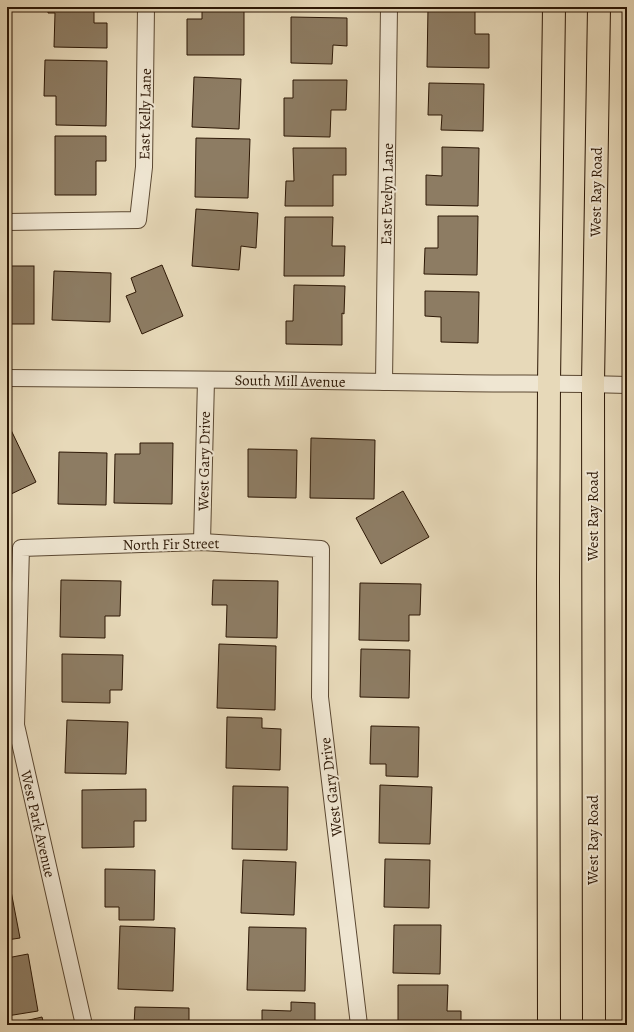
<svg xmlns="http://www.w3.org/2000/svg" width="634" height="1032" font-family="Alegreya,serif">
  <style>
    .building { fill: #8d7c63; stroke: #2c1705 }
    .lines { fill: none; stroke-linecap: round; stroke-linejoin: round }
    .minor-casing { stroke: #5b4832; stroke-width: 18 }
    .primary-casing { stroke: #2c1705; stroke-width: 24 }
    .minor { stroke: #efe6d2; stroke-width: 16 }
    .primary { stroke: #e7d9b9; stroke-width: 22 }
    .labels { text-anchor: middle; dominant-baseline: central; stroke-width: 4; stroke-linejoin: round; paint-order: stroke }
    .street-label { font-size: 15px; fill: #2c1705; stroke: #efe6d2 }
  </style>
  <rect width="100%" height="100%" fill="#e7d9b9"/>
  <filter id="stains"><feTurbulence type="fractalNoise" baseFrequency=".005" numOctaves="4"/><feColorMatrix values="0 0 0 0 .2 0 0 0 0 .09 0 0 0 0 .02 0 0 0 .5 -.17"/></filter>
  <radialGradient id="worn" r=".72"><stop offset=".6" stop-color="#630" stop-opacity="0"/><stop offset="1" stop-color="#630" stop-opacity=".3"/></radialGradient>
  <g class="building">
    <path d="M 48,7 L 94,7 L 94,23 L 107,23 L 107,48 L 54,47 L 55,13 L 48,13 Z"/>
    <path d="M 202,7 L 244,7 L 244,55 L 187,55 L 187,19 L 202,19 Z"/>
    <path d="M 428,8 L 475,9 L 475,34 L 489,34 L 489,68 L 427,67 Z"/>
    <path d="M 291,17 L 347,18 L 347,46 L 333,45 L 332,64 L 291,63 Z"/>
    <path d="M 45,60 L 107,61 L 106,126 L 56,125 L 56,96 L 44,96 Z"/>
    <rect x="7" y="65" width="3" height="30"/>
    <path d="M 194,77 L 241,79 L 239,129 L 192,127 Z"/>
    <path d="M 293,80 L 347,80 L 346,110 L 331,110 L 330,137 L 284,136 L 284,98 L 293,98 Z"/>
    <path d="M 429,83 L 484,84 L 483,131 L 441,130 L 442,115 L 428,115 Z"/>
    <path d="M 55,136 L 106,136 L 106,161 L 96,161 L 96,195 L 55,195 Z"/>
    <path d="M 196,138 L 250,139 L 248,198 L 195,197 Z"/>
    <path d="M 442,147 L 479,148 L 478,206 L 426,205 L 426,175 L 442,176 Z"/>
    <path d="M 293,148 L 346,148 L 346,175 L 333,175 L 333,206 L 285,206 L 286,181 L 294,181 Z"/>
    <path d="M 196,209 L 258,213 L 256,248 L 241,246 L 239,270 L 192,266 Z"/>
    <path d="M 438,216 L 478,216 L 477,275 L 424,274 L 425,248 L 438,248 Z"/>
    <path d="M 285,217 L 333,217 L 332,246 L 345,246 L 344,276 L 284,276 Z"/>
    <path d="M 162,265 L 183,316 L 142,334 L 126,296 L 136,292 L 131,278 Z"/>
    <rect x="7" y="266" width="27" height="58"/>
    <path d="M 54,271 L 111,273 L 110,322 L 52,320 Z"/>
    <path d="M 294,285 L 345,286 L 344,314 L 342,313 L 342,345 L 286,344 L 286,321 L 293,321 Z"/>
    <path d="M 425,291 L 479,292 L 478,343 L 441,342 L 441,317 L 425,316 Z"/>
    <path d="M 11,430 L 36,482 L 7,496 L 7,432 Z"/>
    <path d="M 311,438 L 375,440 L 374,499 L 310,498 Z"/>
    <path d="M 140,443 L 173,443 L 172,504 L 114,503 L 115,454 L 140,454 Z"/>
    <path d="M 248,449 L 297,450 L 296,498 L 248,497 Z"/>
    <path d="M 59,452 L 107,453 L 106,505 L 58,504 Z"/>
    <path d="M 403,491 L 429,537 L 381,564 L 356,518 Z"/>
    <path d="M 61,580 L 121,581 L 120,616 L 105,616 L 105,638 L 60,637 Z"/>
    <path d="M 213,580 L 278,581 L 277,638 L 226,637 L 227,605 L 212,605 Z"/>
    <path d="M 360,583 L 421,584 L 420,615 L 409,615 L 409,641 L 359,640 Z"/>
    <path d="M 219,644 L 276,646 L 275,710 L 217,708 Z"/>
    <path d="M 361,649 L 410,650 L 409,698 L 360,697 Z"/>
    <path d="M 62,654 L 123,655 L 122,690 L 110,690 L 110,703 L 62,702 Z"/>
    <path d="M 227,717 L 262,718 L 262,728 L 281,729 L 280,770 L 226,768 Z"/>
    <path d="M 67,720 L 128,722 L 126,774 L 65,773 Z"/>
    <path d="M 371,726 L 419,727 L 418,777 L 386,776 L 386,764 L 370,764 Z"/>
    <path d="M 380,785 L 432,787 L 430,844 L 379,843 Z"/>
    <path d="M 233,786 L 288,787 L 287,850 L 232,849 Z"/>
    <path d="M 146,789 L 146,821 L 134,821 L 134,847 L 82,848 L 82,790 Z"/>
    <path d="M 385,859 L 430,860 L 429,908 L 384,907 Z"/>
    <path d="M 243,860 L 296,862 L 294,915 L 241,913 Z"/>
    <path d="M 105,869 L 155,870 L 154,920 L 119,920 L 119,907 L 105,907 Z"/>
    <path d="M 7,891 L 11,891 L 20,938 L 7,940 Z"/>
    <path d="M 394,925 L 441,925 L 440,974 L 393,973 Z"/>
    <path d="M 120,926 L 175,928 L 173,991 L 118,989 Z"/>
    <path d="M 249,927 L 306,928 L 305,991 L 247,990 Z"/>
    <path d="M 28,954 L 38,1011 L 7,1016 L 7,958 Z"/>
    <path d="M 398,985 L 448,985 L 447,1011 L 461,1011 L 461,1025 L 398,1025 Z"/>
    <path d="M 291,1002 L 315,1003 L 315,1025 L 262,1025 L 262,1010 L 291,1011 Z"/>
    <path d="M 135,1007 L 189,1008 L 189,1025 L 134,1025 Z"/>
    <path d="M 42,1017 L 44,1025 L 7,1025 Z"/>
  </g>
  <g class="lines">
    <defs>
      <g id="minor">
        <path d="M 7,222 L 138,220 L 144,167 L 146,7"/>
        <path d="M 7,378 C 157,379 306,380 456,383 C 513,384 570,383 627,385"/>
        <path d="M 384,382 L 389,7"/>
        <path d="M 202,542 L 206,380"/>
        <path d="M 84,1025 L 16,725 L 21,548 L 202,542 L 321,549 L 320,697 L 359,1025"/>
      </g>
      <g id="primary">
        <path d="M 549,1025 L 548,579 L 549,383 L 554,7"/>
        <path d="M 594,1025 L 593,384 L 599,7"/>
      </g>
    </defs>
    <use href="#minor" class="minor-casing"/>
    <use href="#primary" class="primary-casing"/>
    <use href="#minor" class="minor"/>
    <use href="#primary" class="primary"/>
  </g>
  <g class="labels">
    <g class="street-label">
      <text transform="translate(145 114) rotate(-89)">East Kelly Lane</text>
      <text transform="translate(596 192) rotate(-89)">West Ray Road</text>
      <text transform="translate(387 194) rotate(-89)">East Evelyn Lane</text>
      <text transform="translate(290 381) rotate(1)">South Mill Avenue</text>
      <text transform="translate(204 461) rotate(-89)">West Gary Drive</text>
      <text transform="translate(593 516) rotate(-90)">West Ray Road</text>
      <text transform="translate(171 544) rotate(-1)">North Fir Street</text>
      <text transform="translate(331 787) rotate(-97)">West Gary Drive</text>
      <text transform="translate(38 824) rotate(77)">West Park Avenue</text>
      <text transform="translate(593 840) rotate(-90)">West Ray Road</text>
    </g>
  </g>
  <rect width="634" height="1032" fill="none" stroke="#e7d9b9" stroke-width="24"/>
  <rect x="8" y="8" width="618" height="1016" fill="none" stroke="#2c1705" stroke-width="2"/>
  <rect x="12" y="12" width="610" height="1008" fill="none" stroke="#2c1705"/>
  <rect width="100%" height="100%" filter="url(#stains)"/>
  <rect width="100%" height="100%" fill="url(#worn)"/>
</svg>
